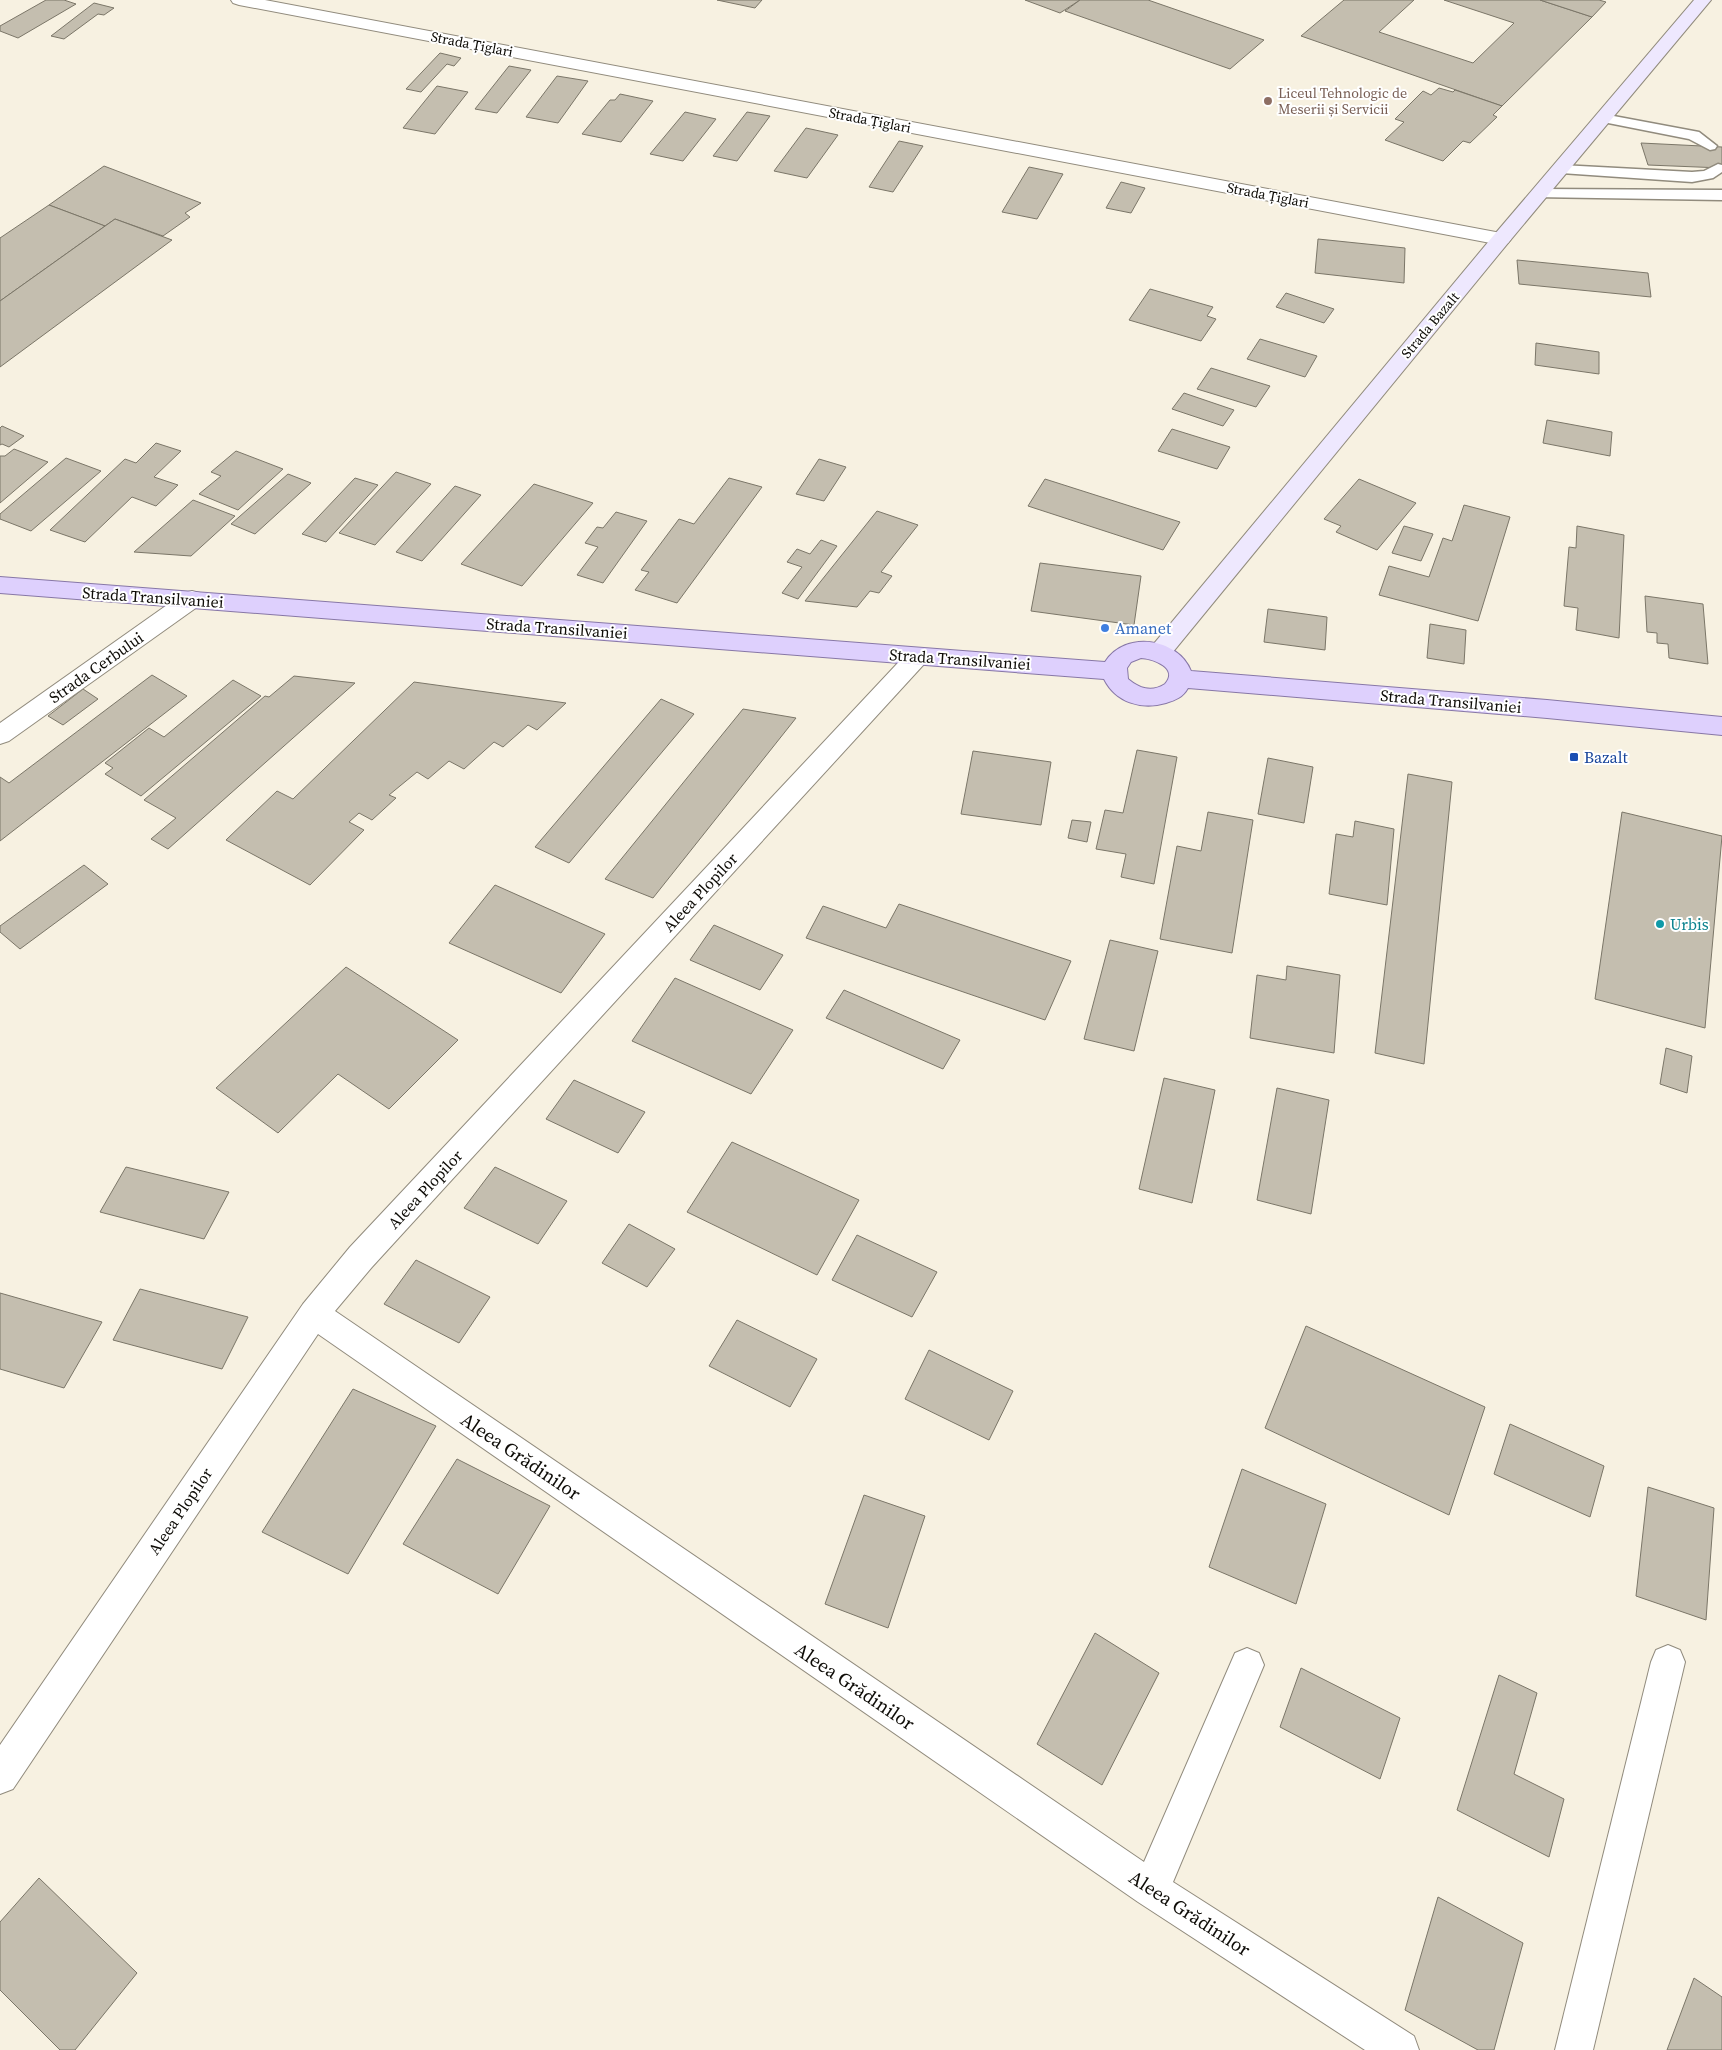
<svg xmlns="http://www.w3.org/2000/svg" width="1722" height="2050" font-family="'Source Serif 4',serif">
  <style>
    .building { fill: #c4beaf; stroke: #7b7668 }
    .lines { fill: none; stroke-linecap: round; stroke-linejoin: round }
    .lane-casing { stroke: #918b7d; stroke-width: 3 }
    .street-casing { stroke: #918b7d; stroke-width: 2 }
    .secondary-casing { stroke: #918b7d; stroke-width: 2 }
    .primary-casing { stroke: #8777a6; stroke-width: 2 }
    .lane { fill: #fff; fill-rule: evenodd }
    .street { fill: #fff; fill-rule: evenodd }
    .secondary { fill: #eee8fe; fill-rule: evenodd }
    .primary { fill: #ded0fd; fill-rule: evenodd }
    .education-dot { fill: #8d6e63; stroke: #fff; stroke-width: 2 }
    .shop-dot { fill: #3f7fe0; stroke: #fff; stroke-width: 2 }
    .transit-dot { fill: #1a4fb4; stroke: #fff; stroke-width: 2 }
    .culture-dot { fill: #0f9aa8; stroke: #fff; stroke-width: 2 }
    .labels { text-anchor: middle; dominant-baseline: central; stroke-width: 4; stroke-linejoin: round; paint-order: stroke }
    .far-street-label { font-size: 14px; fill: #0e0c07; stroke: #fff }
    .far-education-label { font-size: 14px; fill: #785e54; stroke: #fff; text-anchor: start }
    .street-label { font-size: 16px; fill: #0e0c07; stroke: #fff }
    .shop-label { font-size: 16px; fill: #366cbe; stroke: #fff; text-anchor: start }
    .transit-label { font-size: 16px; fill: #164399; stroke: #fff; text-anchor: start }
    .culture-label { font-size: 16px; fill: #0d838f; stroke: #fff; text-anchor: start }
    .near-street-label { font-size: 19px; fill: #0e0c07; stroke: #fff }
  </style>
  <rect width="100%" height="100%" fill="#f7f1e1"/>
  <g class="building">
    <path d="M 46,0 L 64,0 L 76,4 L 18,38 L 0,31 L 0,26 Z"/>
    <path d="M 717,0 L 762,0 L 755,8 Z"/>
    <path d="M 1025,0 L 1080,0 L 1060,13 Z"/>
    <path d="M 1080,0 L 1148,0 L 1264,40 L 1230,69 L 1065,11 Z"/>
    <path d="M 1344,0 L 1414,0 L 1379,32 L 1473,63 L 1514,23 L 1444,0 L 1540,0 L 1592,17 L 1502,106 L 1301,36 Z"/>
    <path d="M 1540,0 L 1599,0 L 1606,2 L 1592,17 Z"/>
    <path d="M 94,3 L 114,8 L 104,15 L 98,14 L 64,39 L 51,36 Z"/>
    <path d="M 440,53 L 461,58 L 454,66 L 447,64 L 421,92 L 406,89 Z"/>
    <path d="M 509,66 L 531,70 L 497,113 L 475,109 Z"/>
    <path d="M 557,76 L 588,81 L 558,123 L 526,117 Z"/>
    <path d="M 437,86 L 468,92 L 435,134 L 403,128 Z"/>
    <path d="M 1439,88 L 1453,92 L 1455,90 L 1502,106 L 1493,115 L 1497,117 L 1470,143 L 1463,141 L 1443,161 L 1385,140 L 1404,122 L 1395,119 L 1423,91 L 1431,95 Z"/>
    <path d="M 620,94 L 653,101 L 621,142 L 582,134 L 610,100 L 615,100 Z"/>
    <path d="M 685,112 L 716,119 L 683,161 L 650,154 Z"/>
    <path d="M 747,112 L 770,116 L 737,161 L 713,156 Z"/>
    <path d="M 806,128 L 838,135 L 807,178 L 774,171 Z"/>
    <path d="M 899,141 L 923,146 L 893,192 L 869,187 Z"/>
    <path d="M 1641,143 L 1722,147 L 1722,168 L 1648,165 Z"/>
    <path d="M 104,166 L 201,203 L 185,213 L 190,217 L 163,236 L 115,219 L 105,226 L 49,205 Z"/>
    <path d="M 1029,167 L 1063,174 L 1037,219 L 1002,212 Z"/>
    <path d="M 1121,182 L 1145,188 L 1131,213 L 1106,208 Z"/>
    <path d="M 49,205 L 105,226 L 0,301 L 0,238 Z"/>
    <path d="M 115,219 L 172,240 L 0,367 L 0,301 Z"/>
    <path d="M 1318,239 L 1405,248 L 1404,283 L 1315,273 Z"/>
    <path d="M 1517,260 L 1648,273 L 1651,297 L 1519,284 Z"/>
    <path d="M 1150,289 L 1213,307 L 1207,316 L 1216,319 L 1201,341 L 1129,320 Z"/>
    <path d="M 1286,293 L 1334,309 L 1324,323 L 1276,307 Z"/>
    <path d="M 1260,339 L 1317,356 L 1305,377 L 1247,359 Z"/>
    <path d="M 1536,343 L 1599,352 L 1599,374 L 1535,365 Z"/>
    <path d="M 1211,368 L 1270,386 L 1256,407 L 1197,389 Z"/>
    <path d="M 1184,393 L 1234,410 L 1223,426 L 1172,409 Z"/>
    <path d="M 1547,420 L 1612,432 L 1610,456 L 1543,443 Z"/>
    <path d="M 2,426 L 24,436 L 9,447 L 2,444 L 0,445 L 0,428 Z"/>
    <path d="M 1172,429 L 1230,447 L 1217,469 L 1158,451 Z"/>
    <path d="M 156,443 L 181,451 L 154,477 L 178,485 L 156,506 L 132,497 L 85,542 L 50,530 L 125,459 L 136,463 Z"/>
    <path d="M 14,449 L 48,462 L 0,503 L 0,456 L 5,456 Z"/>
    <path d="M 236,451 L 283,469 L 238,510 L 199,494 L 221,476 L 211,472 Z"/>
    <path d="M 66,458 L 101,471 L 31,531 L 0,519 L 0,514 Z"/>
    <path d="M 819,459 L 846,467 L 824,501 L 796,494 Z"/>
    <path d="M 396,472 L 431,484 L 375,545 L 339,533 Z"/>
    <path d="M 288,474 L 311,483 L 255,534 L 231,524 Z"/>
    <path d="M 355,478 L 378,485 L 326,542 L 302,534 Z"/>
    <path d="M 729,478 L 762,487 L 677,603 L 635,590 L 649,572 L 641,570 L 679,519 L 694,524 Z"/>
    <path d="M 1045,479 L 1180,522 L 1163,550 L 1028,506 Z"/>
    <path d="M 1359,479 L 1416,503 L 1377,550 L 1336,532 L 1341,526 L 1324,519 Z"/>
    <path d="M 534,484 L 593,503 L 522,586 L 461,564 Z"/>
    <path d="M 455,486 L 481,495 L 422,561 L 396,552 Z"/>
    <path d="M 193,500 L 235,516 L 191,556 L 134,552 Z"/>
    <path d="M 1464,505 L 1510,517 L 1478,621 L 1379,595 L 1389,566 L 1429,577 L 1443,538 L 1452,541 Z"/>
    <path d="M 877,511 L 918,525 L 881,572 L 892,576 L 879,593 L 870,591 L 857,607 L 805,601 Z"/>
    <path d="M 616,512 L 647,521 L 603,583 L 577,575 L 598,547 L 585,543 L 597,527 L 603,528 Z"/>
    <path d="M 1404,526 L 1433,534 L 1421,561 L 1392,553 Z"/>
    <path d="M 1577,526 L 1624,535 L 1619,638 L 1576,630 L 1578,608 L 1564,606 L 1569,547 L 1576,548 Z"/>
    <path d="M 821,540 L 837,546 L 798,599 L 782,593 L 802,567 L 787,562 L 797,549 L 810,554 Z"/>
    <path d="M 1040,563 L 1141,576 L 1134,625 L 1031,611 Z"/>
    <path d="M 1645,596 L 1703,604 L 1708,664 L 1669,658 L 1668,644 L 1657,643 L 1657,633 L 1647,632 Z"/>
    <path d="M 1268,609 L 1327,617 L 1325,650 L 1264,642 Z"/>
    <path d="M 1430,624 L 1466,630 L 1464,664 L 1427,658 Z"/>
    <path d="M 152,675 L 187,696 L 0,841 L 0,777 L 9,783 Z"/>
    <path d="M 294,676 L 355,683 L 168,849 L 151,839 L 176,818 L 144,800 L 265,696 L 269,697 Z"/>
    <path d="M 233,680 L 261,696 L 141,796 L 105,774 L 113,768 L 105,763 L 149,728 L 164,737 Z"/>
    <path d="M 414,682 L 566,703 L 537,730 L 528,725 L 503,747 L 494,742 L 464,769 L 449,761 L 428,779 L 417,772 L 389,795 L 396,798 L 372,820 L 359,813 L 349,822 L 364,830 L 310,885 L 226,840 L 277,791 L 293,799 Z"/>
    <path d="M 83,689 L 98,699 L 63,725 L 48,716 Z"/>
    <path d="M 661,699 L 694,714 L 569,863 L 535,847 Z"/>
    <path d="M 743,709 L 796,718 L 653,898 L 605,879 Z"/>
    <path d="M 1137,750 L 1177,757 L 1154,884 L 1121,877 L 1126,854 L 1096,849 L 1105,810 L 1123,813 Z"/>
    <path d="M 973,751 L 1051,762 L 1041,825 L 961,814 Z"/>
    <path d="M 1268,758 L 1313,767 L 1304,823 L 1258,814 Z"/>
    <path d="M 1408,774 L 1452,782 L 1424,1064 L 1375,1053 Z"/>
    <path d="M 1208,812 L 1253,820 L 1232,953 L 1160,939 L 1177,846 L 1201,851 Z"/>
    <path d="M 1622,812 L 1722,836 L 1705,1028 L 1595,999 Z"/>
    <path d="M 1072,820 L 1091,822 L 1087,842 L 1068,838 Z"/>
    <path d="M 1355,821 L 1394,829 L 1387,905 L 1329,894 L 1336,834 L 1353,837 Z"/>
    <path d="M 84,865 L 108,884 L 20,949 L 0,932 L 0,926 Z"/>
    <path d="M 495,885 L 605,934 L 561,993 L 449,943 Z"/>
    <path d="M 899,904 L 1071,961 L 1045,1020 L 806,938 L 823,906 L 886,928 Z"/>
    <path d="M 714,925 L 783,955 L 760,990 L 690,960 Z"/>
    <path d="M 1110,940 L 1158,951 L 1134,1051 L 1084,1039 Z"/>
    <path d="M 1287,966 L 1340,975 L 1334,1053 L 1250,1038 L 1257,975 L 1286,980 Z"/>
    <path d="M 346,967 L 458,1040 L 389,1109 L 338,1074 L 278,1133 L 216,1088 Z"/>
    <path d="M 675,978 L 793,1030 L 751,1094 L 632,1041 Z"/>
    <path d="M 844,990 L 960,1040 L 943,1069 L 826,1018 Z"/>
    <path d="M 1666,1048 L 1692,1056 L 1687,1093 L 1660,1084 Z"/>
    <path d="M 1164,1078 L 1215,1090 L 1192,1203 L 1139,1189 Z"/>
    <path d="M 574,1080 L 645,1112 L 618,1153 L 546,1119 Z"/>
    <path d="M 1277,1088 L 1329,1100 L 1311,1214 L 1257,1200 Z"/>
    <path d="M 732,1142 L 859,1200 L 817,1275 L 687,1212 Z"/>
    <path d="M 126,1167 L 229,1192 L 204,1239 L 100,1212 Z"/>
    <path d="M 495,1167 L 567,1201 L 538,1244 L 464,1208 Z"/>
    <path d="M 629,1224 L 675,1249 L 647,1287 L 602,1263 Z"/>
    <path d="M 857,1235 L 937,1272 L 912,1317 L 832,1280 Z"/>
    <path d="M 416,1260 L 490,1297 L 459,1343 L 384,1304 Z"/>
    <path d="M 140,1289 L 248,1317 L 222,1369 L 113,1340 Z"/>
    <path d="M 0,1293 L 102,1322 L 64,1388 L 0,1369 Z"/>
    <path d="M 737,1320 L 817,1359 L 790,1407 L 709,1366 Z"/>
    <path d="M 1306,1326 L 1485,1407 L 1449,1515 L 1265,1428 Z"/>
    <path d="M 929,1350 L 1013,1391 L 989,1440 L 905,1399 Z"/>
    <path d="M 353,1389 L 436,1426 L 348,1574 L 262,1532 Z"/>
    <path d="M 1510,1424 L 1604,1466 L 1590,1517 L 1494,1474 Z"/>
    <path d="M 457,1459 L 550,1506 L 498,1594 L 403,1544 Z"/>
    <path d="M 1242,1469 L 1326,1504 L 1296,1604 L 1209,1567 Z"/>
    <path d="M 1648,1487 L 1714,1508 L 1706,1620 L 1636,1596 Z"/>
    <path d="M 864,1495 L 925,1516 L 888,1628 L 825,1604 Z"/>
    <path d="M 1095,1633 L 1159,1673 L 1102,1785 L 1037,1744 Z"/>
    <path d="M 1301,1668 L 1400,1718 L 1380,1779 L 1280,1727 Z"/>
    <path d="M 1499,1675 L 1537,1693 L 1514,1774 L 1564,1799 L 1549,1857 L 1457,1810 Z"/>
    <path d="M 39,1878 L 137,1973 L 75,2050 L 60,2050 L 0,1990 L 0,1922 Z"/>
    <path d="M 1438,1897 L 1523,1943 L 1494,2050 L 1478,2050 L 1405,2010 Z"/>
    <path d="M 1694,1978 L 1722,1997 L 1722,2050 L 1667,2050 Z"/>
  </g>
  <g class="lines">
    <defs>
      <g id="lane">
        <path d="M 1603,114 L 1699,132 L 1717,146 L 1715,149 L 1710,150 L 1689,139 L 1598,121 L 1596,118 L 1598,115 Z"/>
        <path d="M 1718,164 L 1722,165 L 1722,172 L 1713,178 L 1692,182 L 1561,173 L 1556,172 L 1554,169 L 1556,166 L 1561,165 L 1692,172 L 1704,171 Z"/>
        <path d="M 1539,189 L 1722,190 L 1722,200 L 1534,197 L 1531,194 L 1534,191 Z"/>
      </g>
      <g id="street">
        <path d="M 231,0 L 265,0 L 1501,233 L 1508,235 L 1511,239 L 1508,243 L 1501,245 L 239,5 L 233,3 Z"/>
        <path d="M 192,591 L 200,593 L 203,599 L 200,605 L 9,741 L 0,744 L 0,723 L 184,593 Z"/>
        <path d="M 918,648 L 926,650 L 930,656 L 926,662 L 372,1267 L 335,1311 L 1144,1862 L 1235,1653 L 1247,1648 L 1259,1653 L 1264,1665 L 1173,1882 L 1414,2036 L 1419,2050 L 1365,2050 L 1138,1902 L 318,1334 L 13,1789 L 0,1794 L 0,1745 L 303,1304 L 350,1247 L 910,650 Z"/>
        <path d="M 1668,1645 L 1680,1650 L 1685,1662 L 1593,2050 L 1555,2050 L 1651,1662 L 1656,1650 Z"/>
      </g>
      <path id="secondary" d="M 1694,0 L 1711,0 L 1508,243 L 1168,658 L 1160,660 L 1152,658 L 1148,652 L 1152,646 L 1494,235 Z"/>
      <path id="primary" d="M 0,577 L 1105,662 C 1125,630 1178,638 1191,671 L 1547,700 L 1722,717 L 1722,735 L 1547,718 L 1188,688 C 1183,697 1176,700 1166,703 C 1142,710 1116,703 1104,679 L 0,593 ZM 1141,658 C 1154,659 1179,668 1165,684 C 1151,693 1139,688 1128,679 L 1127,668 L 1131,662 Z"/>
    </defs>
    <use href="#lane" class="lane-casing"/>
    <use href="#street" class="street-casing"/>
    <use href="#secondary" class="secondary-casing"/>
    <use href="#primary" class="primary-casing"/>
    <use href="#lane" class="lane"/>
    <use href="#street" class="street"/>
    <use href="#secondary" class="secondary"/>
    <use href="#primary" class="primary"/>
  </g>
  <circle class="education-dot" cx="1268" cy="101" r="5"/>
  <circle class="shop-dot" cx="1105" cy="628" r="5"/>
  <rect class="transit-dot" x="1569" y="752" width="10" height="10" rx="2.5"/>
  <circle class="culture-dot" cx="1660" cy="924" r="5"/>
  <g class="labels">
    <g class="far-street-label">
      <text transform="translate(472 44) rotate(11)">Strada Țiglari</text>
      <text transform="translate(870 120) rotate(11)">Strada Țiglari</text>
      <text transform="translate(1268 195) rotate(11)">Strada Țiglari</text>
      <text transform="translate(1430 325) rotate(-50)">Strada Bazalt</text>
    </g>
    <g class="far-education-label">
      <text x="1278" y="93">Liceul Tehnologic de<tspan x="1278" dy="16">Meserii și Servicii</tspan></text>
    </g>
    <g class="street-label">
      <text transform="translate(153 597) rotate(4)">Strada Transilvaniei</text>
      <text transform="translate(557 628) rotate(4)">Strada Transilvaniei</text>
      <text transform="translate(960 659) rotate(4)">Strada Transilvaniei</text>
      <text transform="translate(96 667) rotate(-35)">Strada Cerbului</text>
      <text transform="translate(1451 701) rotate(5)">Strada Transilvaniei</text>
      <text transform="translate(700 892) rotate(-47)">Aleea Plopilor</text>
      <text transform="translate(425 1189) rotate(-47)">Aleea Plopilor</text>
      <text transform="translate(180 1511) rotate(-56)">Aleea Plopilor</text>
    </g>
    <g class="shop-label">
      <text x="1115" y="628">Amanet</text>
    </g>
    <g class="transit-label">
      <text x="1584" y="757">Bazalt</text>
    </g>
    <g class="culture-label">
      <text x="1670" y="924">Urbis</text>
    </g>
    <g class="near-street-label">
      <text transform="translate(521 1456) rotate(34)">Aleea Grădinilor</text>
      <text transform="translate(855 1686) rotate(34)">Aleea Grădinilor</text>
      <text transform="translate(1190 1913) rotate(33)">Aleea Grădinilor</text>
    </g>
  </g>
</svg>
